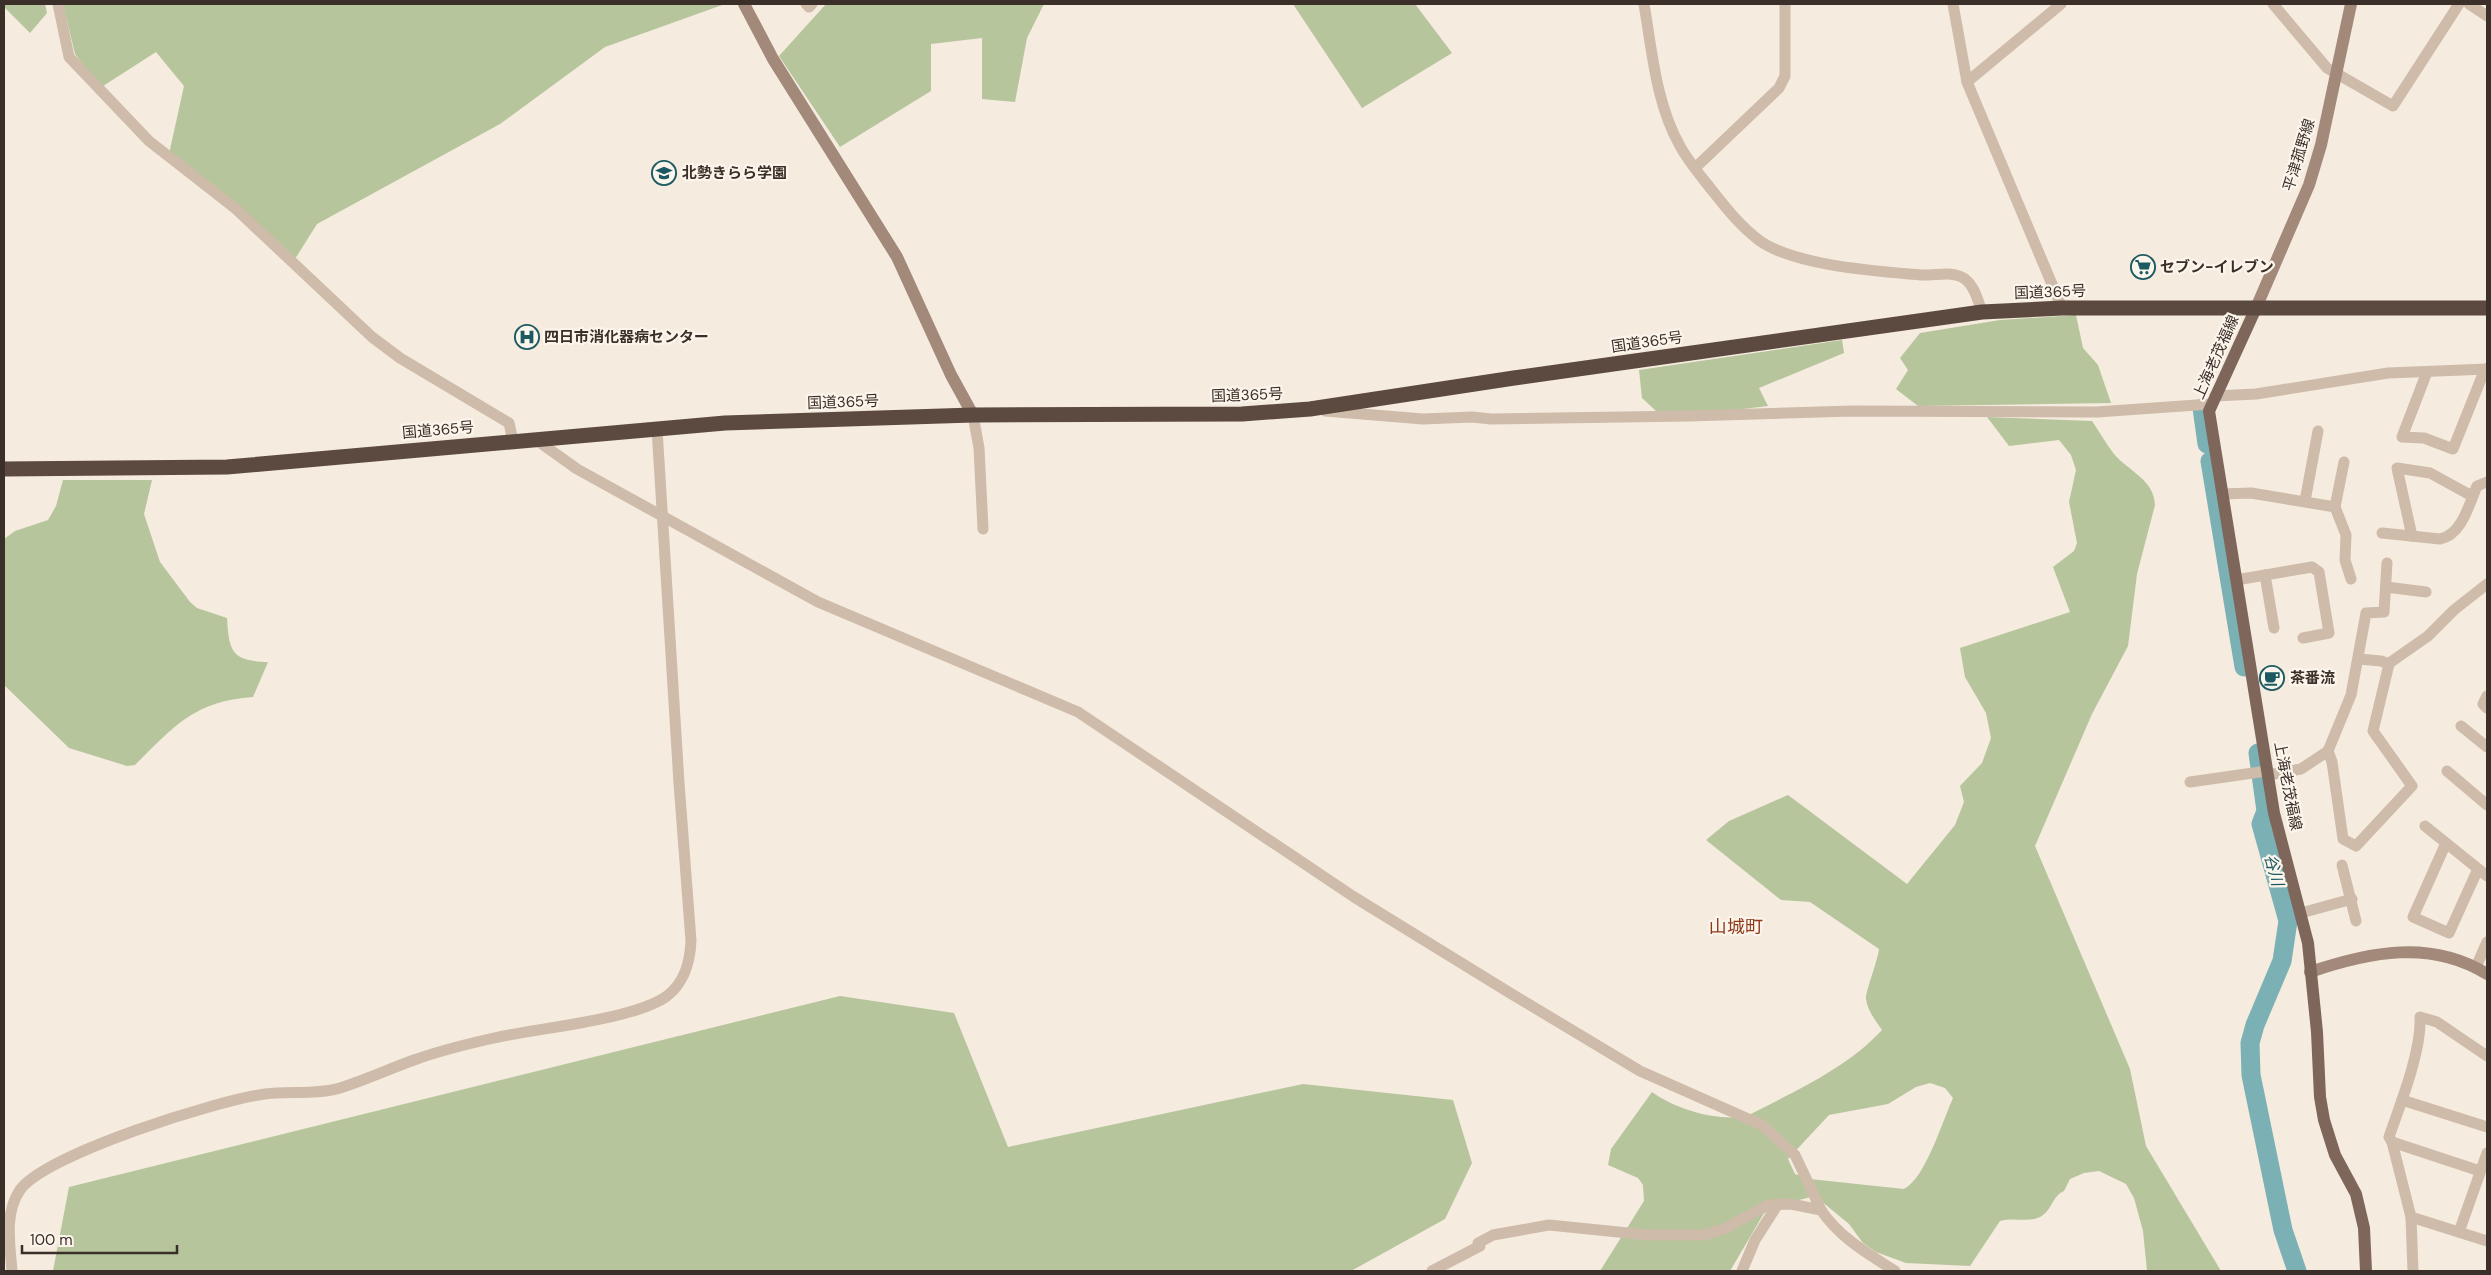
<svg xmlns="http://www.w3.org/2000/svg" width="2491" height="1275" font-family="'DM Sans','Noto Sans JP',sans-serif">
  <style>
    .green { fill: #b7c59d; fill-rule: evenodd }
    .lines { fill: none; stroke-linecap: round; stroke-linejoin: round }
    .river { stroke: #7bb1b4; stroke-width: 19 }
    .street { stroke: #cebba9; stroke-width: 11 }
    .secondary { stroke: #a2897a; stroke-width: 12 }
    .primary { stroke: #7e665a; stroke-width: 12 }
    .highway { stroke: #5c4940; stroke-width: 15 }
    .labels { text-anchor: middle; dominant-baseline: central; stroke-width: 4.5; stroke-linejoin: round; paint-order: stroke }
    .street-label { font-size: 15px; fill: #3b2f29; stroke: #fbf5ec }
    .poi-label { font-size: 15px; font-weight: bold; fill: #3b2f29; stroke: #fbf5ec; text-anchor: start }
    .water-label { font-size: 16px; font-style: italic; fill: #1b5a60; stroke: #fbf5ec }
    .quarter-label { font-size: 18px; fill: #903a1c; stroke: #fbf5ec }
  </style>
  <rect width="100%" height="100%" fill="#f5ebdf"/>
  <g class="green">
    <path d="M 4,4 L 45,4 L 47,13 L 30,33 L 4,7 Z"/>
    <path d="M 63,4 L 725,4 L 605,47 L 500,124 L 317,224 L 295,259 L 169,154 L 184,86 L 156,52 L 100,88 L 75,54 Z"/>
    <path d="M 826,4 L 1044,4 L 1027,38 L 1015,102 L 982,99 L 982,38 L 931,44 L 931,91 L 840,147 L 779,56 Z"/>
    <path d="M 1293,4 L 1415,4 L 1452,53 L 1362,108 Z"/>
    <path d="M 2076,315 L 2083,348 L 2098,365 L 2111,403 L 1918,406 L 1896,389 L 1908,370 L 1900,358 L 1920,333 L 2000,320 Z"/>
    <path d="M 1842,340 L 1844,353 L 1759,388 L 1768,406 L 1709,413 L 1656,411 L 1642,398 L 1639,370 Z"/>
    <path d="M 1987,417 L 2092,421 C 2100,432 2106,444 2114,454 C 2128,471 2154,479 2155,505 L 2137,574 L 2128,646 L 2092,714 L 2035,846 L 2130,1069 L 2146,1146 L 2221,1271 L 2147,1271 L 2143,1231 L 2134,1198 L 2126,1184 L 2099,1171 L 2084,1173 L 2070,1179 L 2064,1191 C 2052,1196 2052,1211 2040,1217 C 2028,1223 2014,1217 2000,1221 L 1970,1266 L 1906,1263 L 1876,1252 L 1863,1243 L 1849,1224 L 1815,1196 L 1767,1208 L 1730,1271 L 1600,1271 L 1644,1201 L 1643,1185 L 1638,1178 L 1608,1165 L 1611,1149 L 1652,1092 C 1675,1109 1718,1122 1747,1116 C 1793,1092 1846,1069 1882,1030 C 1876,1021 1867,1010 1866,999 C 1865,993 1878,960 1879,949 L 1810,902 L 1781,900 L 1706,840 L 1729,821 L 1788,795 L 1907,884 L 1955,825 L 1964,802 L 1960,786 L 1982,763 L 1991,738 L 1986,713 L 1965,677 L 1960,648 L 2070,612 L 2053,567 L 2074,551 L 2077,543 L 2069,502 L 2076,470 L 2071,455 L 2059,440 L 2009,446 ZM 1930,1083 L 1945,1088 L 1953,1098 C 1943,1120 1925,1179 1904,1189 L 1810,1179 L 1795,1174 L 1788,1159 L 1829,1115 L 1888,1104 L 1916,1087 Z"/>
    <path d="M 63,480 L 152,480 L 144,514 L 160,562 L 190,602 L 197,608 L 227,618 C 229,652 232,661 268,662 L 253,697 C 195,701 174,726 135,765 L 127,766 L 69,748 L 4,685 L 4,539 L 15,531 L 48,520 L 56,506 Z"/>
    <path d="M 840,996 L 954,1013 L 1008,1147 L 1303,1084 L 1453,1100 L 1472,1163 L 1445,1219 L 1351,1271 L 53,1271 L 69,1187 Z"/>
  </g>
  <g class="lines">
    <g class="river">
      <path d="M 2202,408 L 2207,444"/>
      <path d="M 2210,461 L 2244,667"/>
      <path d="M 2258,753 L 2266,811 L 2261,824 L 2288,921 L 2282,961 L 2255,1025 L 2250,1043 L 2251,1075 L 2283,1230 L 2297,1271"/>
    </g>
    <g class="street">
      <path d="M 58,4 L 69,57 L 149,141 L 236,209 L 372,337 L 400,358 L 509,423 L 513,441"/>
      <path d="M 806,4 L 809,7 L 812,4"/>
      <path d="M 1644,4 C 1652,51 1656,104 1680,146 C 1688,161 1700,175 1711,189 C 1726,208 1740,226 1760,241 C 1796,266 1877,271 1921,275 C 1935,276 1953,270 1965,279 C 1975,287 1978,301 1982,312"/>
      <path d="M 1953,4 L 1967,82 L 2062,308"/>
      <path d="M 2273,4 L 2327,68 L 2393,106 L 2459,4"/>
      <path d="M 2469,4 L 2487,16"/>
      <path d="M 1967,82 L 2061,4"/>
      <path d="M 1695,168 L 1779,88 L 1785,76 L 1785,4"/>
      <path d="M 2427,372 L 2402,437 L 2424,438 L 2453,449 L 2485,369"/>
      <path d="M 2215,396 L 2256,394 L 2388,373 L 2487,369"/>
      <path d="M 1325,411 L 1423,419 L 1472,417 L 1491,419 L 1689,416 L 1852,411 L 2097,412 L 2211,404"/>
      <path d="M 973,415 L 979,448 L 983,529"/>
      <path d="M 535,439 L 577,469 L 818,602 L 1078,712 L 1354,897 L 1510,993 L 1640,1071 L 1762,1125 L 1795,1155 L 1821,1210"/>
      <path d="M 2344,462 L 2335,507 L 2346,535 L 2345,560 L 2351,579"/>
      <path d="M 2222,494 L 2251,493 L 2335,507"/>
      <path d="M 2305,501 L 2318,431"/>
      <path d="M 2382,533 L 2440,539 C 2462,535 2469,504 2477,486 L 2487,482"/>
      <path d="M 2412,536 L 2397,468 L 2430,473 L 2472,496"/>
      <path d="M 2265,575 L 2274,628"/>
      <path d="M 2236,580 L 2312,567 L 2319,572 L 2329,633 L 2303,638"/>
      <path d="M 2386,587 L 2426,592"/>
      <path d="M 2388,664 L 2428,636 L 2454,610 L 2487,584"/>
      <path d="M 2487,696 L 2483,704 L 2487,708"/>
      <path d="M 2461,726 L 2487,747"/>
      <path d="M 2328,751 L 2332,762 L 2343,839 L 2356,846 L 2412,786 L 2373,731 L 2389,664 L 2381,661 L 2359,659"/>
      <path d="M 2447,771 L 2487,805"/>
      <path d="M 2268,775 L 2301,769 L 2328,751 L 2351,695 L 2366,613 L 2384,612 L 2387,563"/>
      <path d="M 2190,782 L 2267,771"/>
      <path d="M 2425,826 L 2487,876"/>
      <path d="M 2446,843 L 2413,917 L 2449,933 L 2478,869"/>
      <path d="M 2342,865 L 2356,921"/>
      <path d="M 2301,913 L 2352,899"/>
      <path d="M 2476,967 L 2487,942"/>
      <path d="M 2402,1100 L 2487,1127"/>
      <path d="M 2392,1142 L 2389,1137 C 2400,1105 2422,1050 2420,1017 L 2437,1022 L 2487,1056"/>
      <path d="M 2411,1217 L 2392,1142 L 2480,1171"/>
      <path d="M 2459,1232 L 2487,1153"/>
      <path d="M 12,1271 C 10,1245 4,1213 20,1190 C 46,1154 218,1100 265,1094 C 289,1091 317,1095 340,1088 C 365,1080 389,1069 414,1060 C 439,1051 467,1044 494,1038 C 537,1028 634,1020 667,996 C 685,982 690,962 691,941 L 679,783 L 657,429"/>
      <path d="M 1432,1271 L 1480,1246 L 1478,1243 L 1493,1235 L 1549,1225 L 1648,1235 L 1704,1235 L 1726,1228 L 1768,1205 L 1791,1204 L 1821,1210 C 1840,1238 1867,1253 1895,1271"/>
      <path d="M 1742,1271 L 1755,1240 L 1778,1204"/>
      <path d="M 2413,1271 L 2411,1217 L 2487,1241"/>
    </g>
    <g class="secondary">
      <path d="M 744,4 L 773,59 L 897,257 L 951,375 L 973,415"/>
      <path d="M 2256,308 L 2309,185 L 2321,145 L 2351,4"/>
      <path d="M 2310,972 C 2369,952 2431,939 2487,974"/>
    </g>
    <path class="primary" d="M 2256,308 L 2209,411 L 2274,813 L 2308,943 L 2317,1032 L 2320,1097 L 2324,1120 L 2335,1155 L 2356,1194 L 2364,1228 L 2366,1271"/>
    <path class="highway" d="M 4,469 L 227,467 L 725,423 L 973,415 L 1242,414 L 1310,409 L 1514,378 L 1982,312 L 2062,308 L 2487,308"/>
  </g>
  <defs>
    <symbol id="school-ring" viewBox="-11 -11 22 22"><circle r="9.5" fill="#fbf5ec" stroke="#1b5a60" stroke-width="1.5"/><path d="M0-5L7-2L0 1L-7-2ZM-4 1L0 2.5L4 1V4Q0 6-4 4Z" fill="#1b5a60"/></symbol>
    <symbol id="supermarket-ring" viewBox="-11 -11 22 22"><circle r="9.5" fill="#fbf5ec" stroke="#1b5a60" stroke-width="1.5"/><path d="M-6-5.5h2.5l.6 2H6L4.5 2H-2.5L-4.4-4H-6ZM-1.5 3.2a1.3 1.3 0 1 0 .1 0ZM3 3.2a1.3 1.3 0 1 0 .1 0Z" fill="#1b5a60"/></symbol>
    <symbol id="hospital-ring" viewBox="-11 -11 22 22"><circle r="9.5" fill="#fbf5ec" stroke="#1b5a60" stroke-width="1.5"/><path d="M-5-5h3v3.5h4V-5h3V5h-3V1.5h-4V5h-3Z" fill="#1b5a60"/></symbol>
    <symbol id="cafe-ring" viewBox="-11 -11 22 22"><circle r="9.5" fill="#fbf5ec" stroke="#1b5a60" stroke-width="1.5"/><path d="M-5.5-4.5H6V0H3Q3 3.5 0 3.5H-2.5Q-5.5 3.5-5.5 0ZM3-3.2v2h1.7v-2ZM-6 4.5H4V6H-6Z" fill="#1b5a60"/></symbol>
  </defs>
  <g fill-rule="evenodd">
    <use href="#school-ring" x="650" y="159" width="28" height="28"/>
    <use href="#supermarket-ring" x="2129" y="253" width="28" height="28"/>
    <use href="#hospital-ring" x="513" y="323" width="28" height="28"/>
    <use href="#cafe-ring" x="2258" y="664" width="28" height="28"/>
  </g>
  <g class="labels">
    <g class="street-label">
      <text transform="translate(2299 155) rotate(-73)">平津菰野線</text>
      <text transform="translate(2050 292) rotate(-2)">国道365号</text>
      <text transform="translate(1647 342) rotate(-8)">国道365号</text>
      <text transform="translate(2216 357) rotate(-66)">上海老茂福線</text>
      <text transform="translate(1247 395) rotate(-2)">国道365号</text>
      <text transform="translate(843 402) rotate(-2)">国道365号</text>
      <text transform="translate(438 430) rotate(-5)">国道365号</text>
      <text transform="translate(2288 786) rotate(79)">上海老茂福線</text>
    </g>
    <g class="poi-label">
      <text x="682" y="173">北勢きらら学園</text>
      <text x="2160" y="267">セブン-イレブン</text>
      <text x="544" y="337">四日市消化器病センター</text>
      <text x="2290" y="678">茶番流</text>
    </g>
    <g class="water-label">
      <text transform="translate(2274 870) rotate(75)">谷川</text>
    </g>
    <g class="quarter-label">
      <text x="1736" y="927">山城町</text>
    </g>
  </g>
  <rect width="2491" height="1275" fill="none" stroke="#3b2f29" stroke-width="10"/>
  <path d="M22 1245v8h155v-8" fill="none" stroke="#3b2f29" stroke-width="2.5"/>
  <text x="30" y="1245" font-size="15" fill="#3b2f29" stroke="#fbf5ec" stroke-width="4" paint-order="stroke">100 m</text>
</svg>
